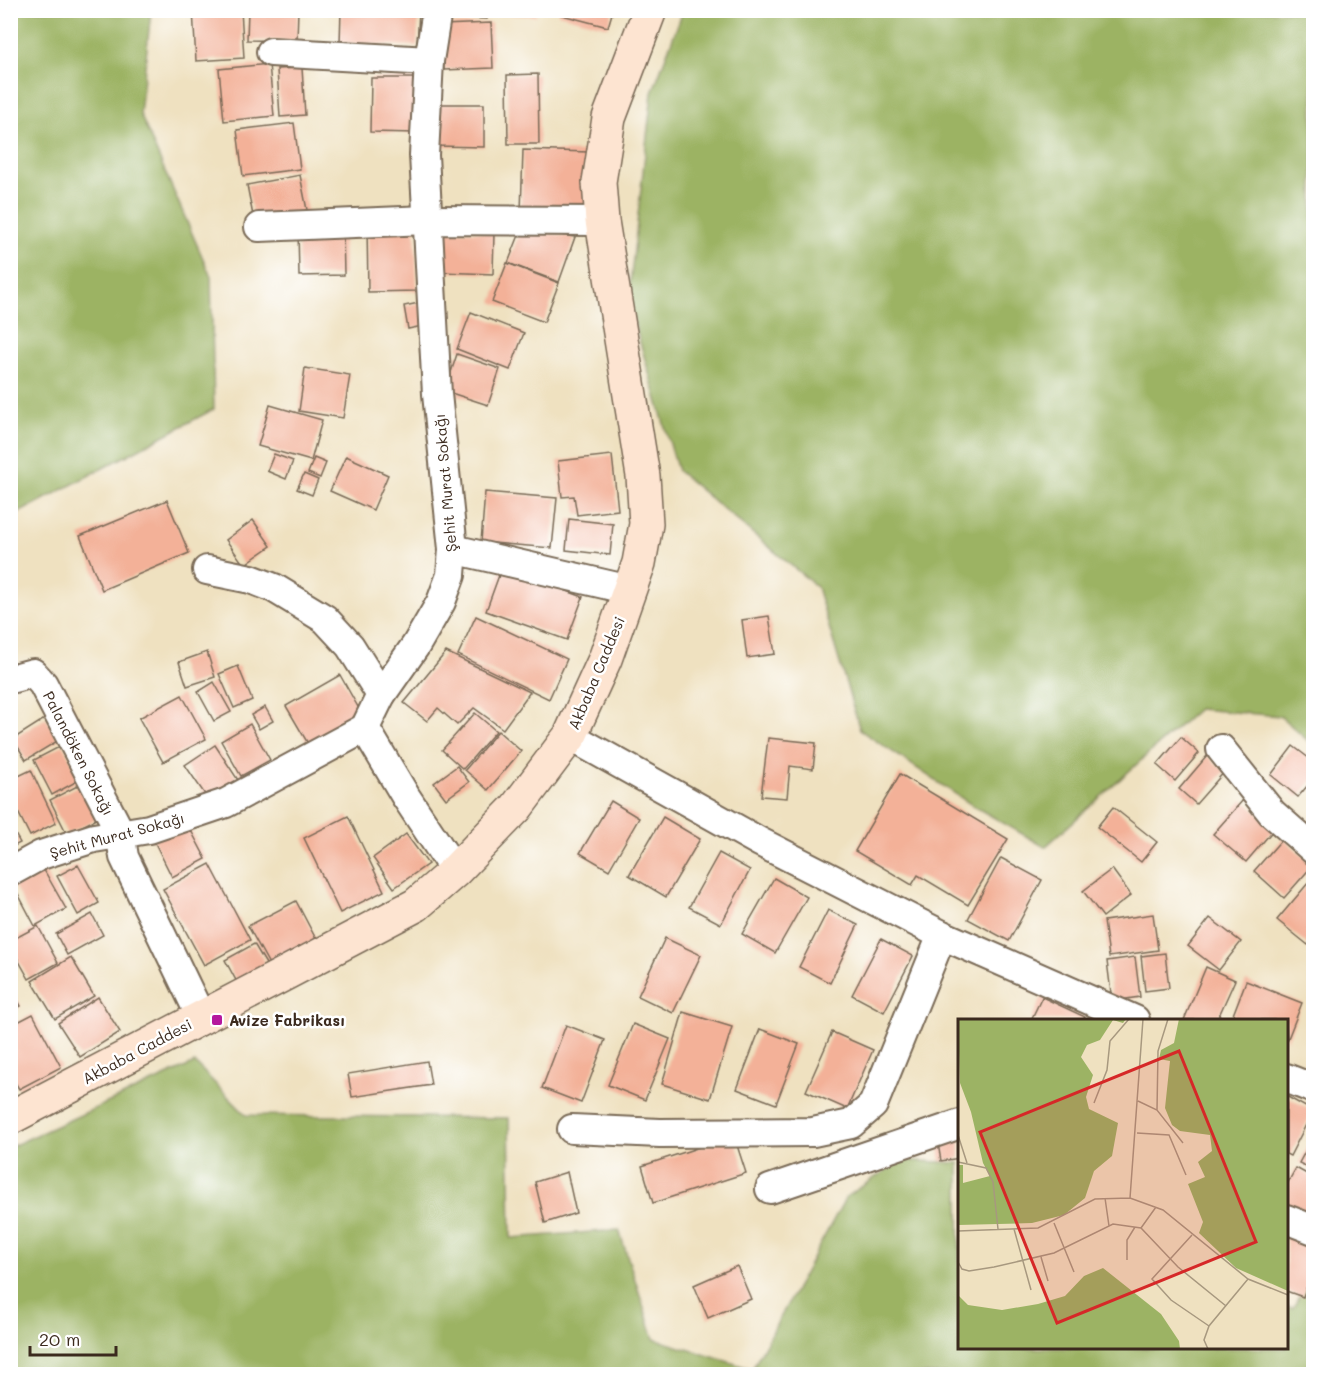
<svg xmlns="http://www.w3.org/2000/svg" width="1324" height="1385" font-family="Mali,sans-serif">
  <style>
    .forest { fill: #9cb364; stroke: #6c6e41; stroke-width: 1.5 }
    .building { fill: #f3b198 }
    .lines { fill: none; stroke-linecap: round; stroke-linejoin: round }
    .minor-casing { stroke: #7a6a57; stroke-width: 32 }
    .secondary-casing { stroke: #7a6a57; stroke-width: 36 }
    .minor { stroke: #fff; stroke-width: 28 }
    .secondary { stroke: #fde4d1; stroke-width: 33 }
    .poi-dot { fill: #b5179e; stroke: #fff; stroke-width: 2 }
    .labels { text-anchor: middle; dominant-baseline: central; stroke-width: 5; stroke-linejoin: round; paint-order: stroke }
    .street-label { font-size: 15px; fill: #3b2a1e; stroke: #fff }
    .poi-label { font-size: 15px; font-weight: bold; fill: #3b2a1e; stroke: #fff; text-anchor: start }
    .inset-road { fill: none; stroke: #a7987f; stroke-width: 1.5 }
    .view { fill: #d62828; fill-opacity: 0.15; stroke: #d62828; stroke-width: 3 }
    .inset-edge { fill: none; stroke: #3b2a1e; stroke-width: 3 }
  </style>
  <rect width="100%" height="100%" fill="#fff"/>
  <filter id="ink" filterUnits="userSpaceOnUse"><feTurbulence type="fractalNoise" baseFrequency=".0167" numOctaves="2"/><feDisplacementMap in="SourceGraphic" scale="12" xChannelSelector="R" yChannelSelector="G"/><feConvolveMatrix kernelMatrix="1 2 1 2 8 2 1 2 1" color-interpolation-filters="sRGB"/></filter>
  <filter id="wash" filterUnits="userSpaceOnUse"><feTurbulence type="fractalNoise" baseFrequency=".008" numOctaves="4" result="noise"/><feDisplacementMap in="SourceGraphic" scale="24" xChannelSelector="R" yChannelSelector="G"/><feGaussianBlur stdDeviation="1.35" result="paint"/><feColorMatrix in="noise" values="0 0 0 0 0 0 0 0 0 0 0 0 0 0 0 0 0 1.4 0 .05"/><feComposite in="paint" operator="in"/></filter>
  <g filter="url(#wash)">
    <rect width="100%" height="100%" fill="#efe1c0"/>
    <g class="forest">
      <path d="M 11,10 L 151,11 L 140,114 L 211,277 L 214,409 L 11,517 Z"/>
      <path d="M 683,11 L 1313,11 L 1313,745 L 1280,716 L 1198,709 L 1045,847 L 972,805 L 860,730 L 817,587 L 678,471 L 628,302 L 652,93 Z"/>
      <path d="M 195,1063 L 246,1115 L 509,1118 L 511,1238 L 619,1230 L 654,1339 L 752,1369 L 846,1197 L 901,1160 L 959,1163 L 960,1348 L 1286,1348 L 1287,1307 L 1293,1308 L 1313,1269 L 1313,1374 L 11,1374 L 10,1147 Z"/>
    </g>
    <g id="blocks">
      <g class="building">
        <path d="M 193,10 L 241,10 L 244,58 L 196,61 Z"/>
        <path d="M 248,10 L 298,10 L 297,41 L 247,40 Z"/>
        <path d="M 341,10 L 419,10 L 417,46 L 340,43 Z"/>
        <path d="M 443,10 L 487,10 L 487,19 L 443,17 Z"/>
        <path d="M 493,10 L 536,10 L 536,16 L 493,14 Z"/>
        <path d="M 559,10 L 613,10 L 608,27 L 558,14 Z"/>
        <path d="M 491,23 L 493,68 L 444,70 L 442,25 Z"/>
        <path d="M 269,64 L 274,116 L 224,121 L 219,69 Z"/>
        <path d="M 302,68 L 305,115 L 280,117 L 277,69 Z"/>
        <path d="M 538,74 L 539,144 L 508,144 L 507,75 Z"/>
        <path d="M 371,78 L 418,78 L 417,133 L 370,132 Z"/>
        <path d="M 435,104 L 484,104 L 484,147 L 435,146 Z"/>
        <path d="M 294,123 L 300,169 L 243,176 L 237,130 Z"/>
        <path d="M 523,150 L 589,152 L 586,215 L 521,212 Z"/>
        <path d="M 300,175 L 308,215 L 255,226 L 247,185 Z"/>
        <path d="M 415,225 L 417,291 L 368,292 L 367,226 Z"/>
        <path d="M 343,228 L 344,275 L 299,276 L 298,230 Z"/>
        <path d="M 521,230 L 575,237 L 559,282 L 508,263 Z"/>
        <path d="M 442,231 L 494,232 L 493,274 L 441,272 Z"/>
        <path d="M 507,263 L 559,283 L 544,322 L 492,302 Z"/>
        <path d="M 424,302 L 427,325 L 408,329 L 404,306 Z"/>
        <path d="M 471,312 L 524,333 L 510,370 L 457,349 Z"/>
        <path d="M 457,354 L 500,369 L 488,405 L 445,391 Z"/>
        <path d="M 305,368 L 350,375 L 343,418 L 299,411 Z"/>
        <path d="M 270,405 L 322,420 L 311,461 L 258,446 Z"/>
        <path d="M 274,454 L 293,461 L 286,479 L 267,471 Z"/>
        <path d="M 612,455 L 618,510 L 577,515 L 574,496 L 562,497 L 558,461 Z"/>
        <path d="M 346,456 L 388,475 L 373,510 L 330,491 Z"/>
        <path d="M 314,458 L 326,463 L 320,478 L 308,473 Z"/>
        <path d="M 304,474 L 318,480 L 312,495 L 297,489 Z"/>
        <path d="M 485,492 L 557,498 L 552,548 L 481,542 Z"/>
        <path d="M 167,500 L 189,553 L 102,590 L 80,536 Z"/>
        <path d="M 569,519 L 613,524 L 610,555 L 566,550 Z"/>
        <path d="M 253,520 L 271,546 L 244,565 L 226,540 Z"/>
        <path d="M 502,567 L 583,597 L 567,640 L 486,611 Z"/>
        <path d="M 476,616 L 567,659 L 549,699 L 458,655 Z"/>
        <path d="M 769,616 L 775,654 L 747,658 L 742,620 Z"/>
        <path d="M 207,652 L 215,677 L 187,686 L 179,662 Z"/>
        <path d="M 446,652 L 530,692 L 503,729 L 474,708 L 457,725 L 438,708 L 427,721 L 404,703 Z"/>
        <path d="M 238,666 L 252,700 L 234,708 L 219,674 Z"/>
        <path d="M 340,675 L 363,716 L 310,747 L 286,706 Z"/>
        <path d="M 214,682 L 231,712 L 214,721 L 198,692 Z"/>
        <path d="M 182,695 L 206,739 L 163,762 L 139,718 Z"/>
        <path d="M 265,707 L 273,721 L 259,729 L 251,715 Z"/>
        <path d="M 475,713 L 496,731 L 463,769 L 442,750 Z"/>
        <path d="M 46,718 L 59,740 L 26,760 L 13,739 Z"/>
        <path d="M 250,724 L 270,760 L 241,776 L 221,741 Z"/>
        <path d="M 498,731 L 521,751 L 488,790 L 465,770 Z"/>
        <path d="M 1181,737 L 1199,753 L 1175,781 L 1157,765 Z"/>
        <path d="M 768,738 L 816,743 L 813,769 L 790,766 L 787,798 L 761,796 Z"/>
        <path d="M 63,745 L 81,779 L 52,795 L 34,760 Z"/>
        <path d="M 215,745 L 240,783 L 210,802 L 185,765 Z"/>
        <path d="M 1293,746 L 1314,762 L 1314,778 L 1298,797 L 1271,775 Z"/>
        <path d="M 1207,756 L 1225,771 L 1196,804 L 1179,789 Z"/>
        <path d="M 457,766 L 469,782 L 446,799 L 434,783 Z"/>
        <path d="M 31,770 L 56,823 L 30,836 L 10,796 L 10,780 Z"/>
        <path d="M 900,774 L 1008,839 L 968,905 L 918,875 L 912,885 L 855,851 Z"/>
        <path d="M 83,783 L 100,817 L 67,834 L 50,800 Z"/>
        <path d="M 1243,800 L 1275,828 L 1246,862 L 1213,834 Z"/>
        <path d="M 611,801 L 639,818 L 609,870 L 580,853 Z"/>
        <path d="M 1113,807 L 1157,842 L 1141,862 L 1097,827 Z"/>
        <path d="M 348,816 L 384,891 L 340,913 L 304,838 Z"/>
        <path d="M 663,817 L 700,839 L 666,897 L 629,875 Z"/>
        <path d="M 186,821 L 206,859 L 172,877 L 153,839 Z"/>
        <path d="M 10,825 L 20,843 L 10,848 Z"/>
        <path d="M 406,834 L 428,864 L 394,888 L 373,858 Z"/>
        <path d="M 1283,838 L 1313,865 L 1284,898 L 1254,871 Z"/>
        <path d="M 719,853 L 750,870 L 721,924 L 689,907 Z"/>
        <path d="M 1001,858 L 1042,880 L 1009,941 L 968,919 Z"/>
        <path d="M 210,864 L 250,940 L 204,965 L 163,889 Z"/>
        <path d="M 78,865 L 99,903 L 78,915 L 57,876 Z"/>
        <path d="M 1112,869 L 1131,895 L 1103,917 L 1083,891 Z"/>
        <path d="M 44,870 L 66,909 L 35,926 L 14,886 Z"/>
        <path d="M 1314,876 L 1314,938 L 1308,945 L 1277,920 Z"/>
        <path d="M 774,878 L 807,897 L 775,953 L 742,934 Z"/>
        <path d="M 296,901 L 317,941 L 270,966 L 248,926 Z"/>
        <path d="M 828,910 L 858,925 L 830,983 L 799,967 Z"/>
        <path d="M 92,914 L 103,935 L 67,955 L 56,934 Z"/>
        <path d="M 1153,914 L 1158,950 L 1109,957 L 1104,921 Z"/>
        <path d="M 1210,918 L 1241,942 L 1219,970 L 1188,946 Z"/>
        <path d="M 38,926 L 58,963 L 29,979 L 10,945 L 10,941 Z"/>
        <path d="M 665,938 L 701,955 L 673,1013 L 638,996 Z"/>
        <path d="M 881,939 L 913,956 L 884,1012 L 852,995 Z"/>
        <path d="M 254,944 L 269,969 L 238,984 L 225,960 Z"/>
        <path d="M 1165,953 L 1169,988 L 1145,991 L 1141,956 Z"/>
        <path d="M 71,957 L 94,996 L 55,1019 L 32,981 Z"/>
        <path d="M 1135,957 L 1140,997 L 1112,1001 L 1107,961 Z"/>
        <path d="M 1206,967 L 1235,980 L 1217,1020 L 1184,1020 Z"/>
        <path d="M 1246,981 L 1302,1003 L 1287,1041 L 1286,1020 L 1231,1020 Z"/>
        <path d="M 10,987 L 21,1006 L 10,1012 Z"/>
        <path d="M 98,997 L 120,1032 L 80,1057 L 58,1023 Z"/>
        <path d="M 1042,997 L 1085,1017 L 1083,1020 L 1031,1020 Z"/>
        <path d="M 683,1012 L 732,1027 L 710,1099 L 662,1084 Z"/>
        <path d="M 33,1014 L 61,1067 L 19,1089 L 10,1074 L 10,1026 Z"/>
        <path d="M 633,1024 L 670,1039 L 645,1100 L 608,1085 Z"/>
        <path d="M 566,1025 L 605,1040 L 581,1103 L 542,1088 Z"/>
        <path d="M 760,1029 L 799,1044 L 776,1104 L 737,1089 Z"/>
        <path d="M 832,1032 L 873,1050 L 847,1109 L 806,1091 Z"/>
        <path d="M 427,1061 L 431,1085 L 352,1097 L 348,1074 Z"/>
        <path d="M 1286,1096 L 1313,1111 L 1290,1156 L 1286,1154 Z"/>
        <path d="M 960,1133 L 960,1158 L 941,1161 L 937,1137 Z"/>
        <path d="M 1314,1135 L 1314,1170 L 1299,1163 Z"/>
        <path d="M 734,1136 L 746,1173 L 653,1203 L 642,1166 Z"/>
        <path d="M 1296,1168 L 1314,1178 L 1314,1205 L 1307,1217 L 1286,1206 L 1286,1186 Z"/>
        <path d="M 567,1172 L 576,1213 L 545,1223 L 535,1182 Z"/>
        <path d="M 1286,1230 L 1314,1239 L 1314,1267 L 1303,1297 L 1286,1291 Z"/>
        <path d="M 737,1266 L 751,1299 L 708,1318 L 694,1285 Z"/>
      </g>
    </g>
  </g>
  <g filter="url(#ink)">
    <use href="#blocks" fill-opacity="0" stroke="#7a6a57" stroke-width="1.5"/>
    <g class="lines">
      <defs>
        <g id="minor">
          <path d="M 271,52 L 429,61"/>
          <path d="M 259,227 L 427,220 L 602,221"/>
          <path d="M 453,549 L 630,590"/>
          <path d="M 207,570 L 251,579 L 274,588 L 325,619 L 350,646 L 381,695"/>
          <path d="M 10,679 L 33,673 L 43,684 L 120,832 L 124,857 L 201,1017"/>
          <path d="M 365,728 L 406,797 L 455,871"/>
          <path d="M 570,736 L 760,842 L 942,935 L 1135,1020"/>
          <path d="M 1221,749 L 1272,813 L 1314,850"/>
          <path d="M 10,872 L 41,855 L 94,838 L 149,829 L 226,803 L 365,728 L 381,695 L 416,645 L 441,602 L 451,575 L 453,549 L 437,394 L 424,155 L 429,61 L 437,10"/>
          <path d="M 1286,1078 L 1314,1089"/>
          <path d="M 572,1129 L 660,1133 L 813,1132 L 851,1124 L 873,1105 L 942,935"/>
          <path d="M 770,1189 L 960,1124"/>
          <path d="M 1286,1219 L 1314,1230"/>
        </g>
        <path id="secondary" d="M 10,1118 L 416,905 L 455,871 L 516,808 L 570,736 L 605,659 L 639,563 L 646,524 L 643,476 L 602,221 L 599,182 L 609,118 L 650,10"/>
      </defs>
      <use href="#minor" class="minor-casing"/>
      <use href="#secondary" class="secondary-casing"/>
      <use href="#minor" class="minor"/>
      <use href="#secondary" class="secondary"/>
    </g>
  </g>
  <rect class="poi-dot" x="211" y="1014" width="12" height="12" rx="3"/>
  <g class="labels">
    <g class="street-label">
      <text transform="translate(445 483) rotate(-95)">Şehit Murat Sokağı</text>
      <text transform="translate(596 673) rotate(-67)">Akbaba Caddesi</text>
      <text transform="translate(79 753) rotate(63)">Palandöken Sokağı</text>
      <text transform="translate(117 835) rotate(-15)">Şehit Murat Sokağı</text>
      <text transform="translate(137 1051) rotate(-28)">Akbaba Caddesi</text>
    </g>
    <g class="poi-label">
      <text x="229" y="1020">Avize Fabrikası</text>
    </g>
  </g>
  <g transform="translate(958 1019)">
    <rect width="330" height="330" fill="#efe1c0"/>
    <path d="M 0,0 L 168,0 L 165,4 L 155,1 L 142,21 L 129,26 L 123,38 L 135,56 L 128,78 L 131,90 L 160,104 L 154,137 L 136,152 L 127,179 L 106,196 L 74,204 L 0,206 L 0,146 L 5,146 L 5,164 L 32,157 L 25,144 L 13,93 L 2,64 ZM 221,0 L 330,0 L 330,272 L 278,249 L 241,214 L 245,203 L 230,165 L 247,158 L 240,143 L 254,132 L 252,116 L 222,112 L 214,106 L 207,89 L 212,42 L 201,40 L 203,31 L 216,24 ZM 145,249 L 203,295 L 221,322 L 222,330 L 0,330 L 0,276 L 10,286 L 44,291 L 80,285 L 107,277 L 126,257 Z" fill="#9cb364"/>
    <path class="inset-road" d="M 180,82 L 199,91 L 225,124M 136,84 L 149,51 L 152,22 L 171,0M 199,91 L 200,32 L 210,0M 179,114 L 211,116 L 228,156M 0,116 L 9,144M 0,143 L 28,149 L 35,163 L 40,210M 147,179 L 151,207M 172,179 L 185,0M 96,204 L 116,253M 183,209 L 198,188M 56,210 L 73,271M 0,212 L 80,209 L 137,180 L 172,179 L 205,191 L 290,260 L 330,276M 234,216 L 194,260 L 213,281 L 251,307M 83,238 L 90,262M 169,241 L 169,221 L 177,208M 0,243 L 4,250 L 11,252 L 36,248 L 96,234 L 155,205 L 183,209 L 220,248 L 268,287M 250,330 L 246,321 L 251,307 L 290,260"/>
    <path class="view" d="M 221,32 L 298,223 L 99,304 L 22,113 Z"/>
    <rect width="330" height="330" class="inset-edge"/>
  </g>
  <rect width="1324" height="1385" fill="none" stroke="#fff" stroke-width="36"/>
  <path d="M30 1346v9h86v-9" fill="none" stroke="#3b2a1e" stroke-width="3"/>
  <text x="39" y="1346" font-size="18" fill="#3b2a1e" stroke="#ffffff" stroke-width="4.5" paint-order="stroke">20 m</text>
</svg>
